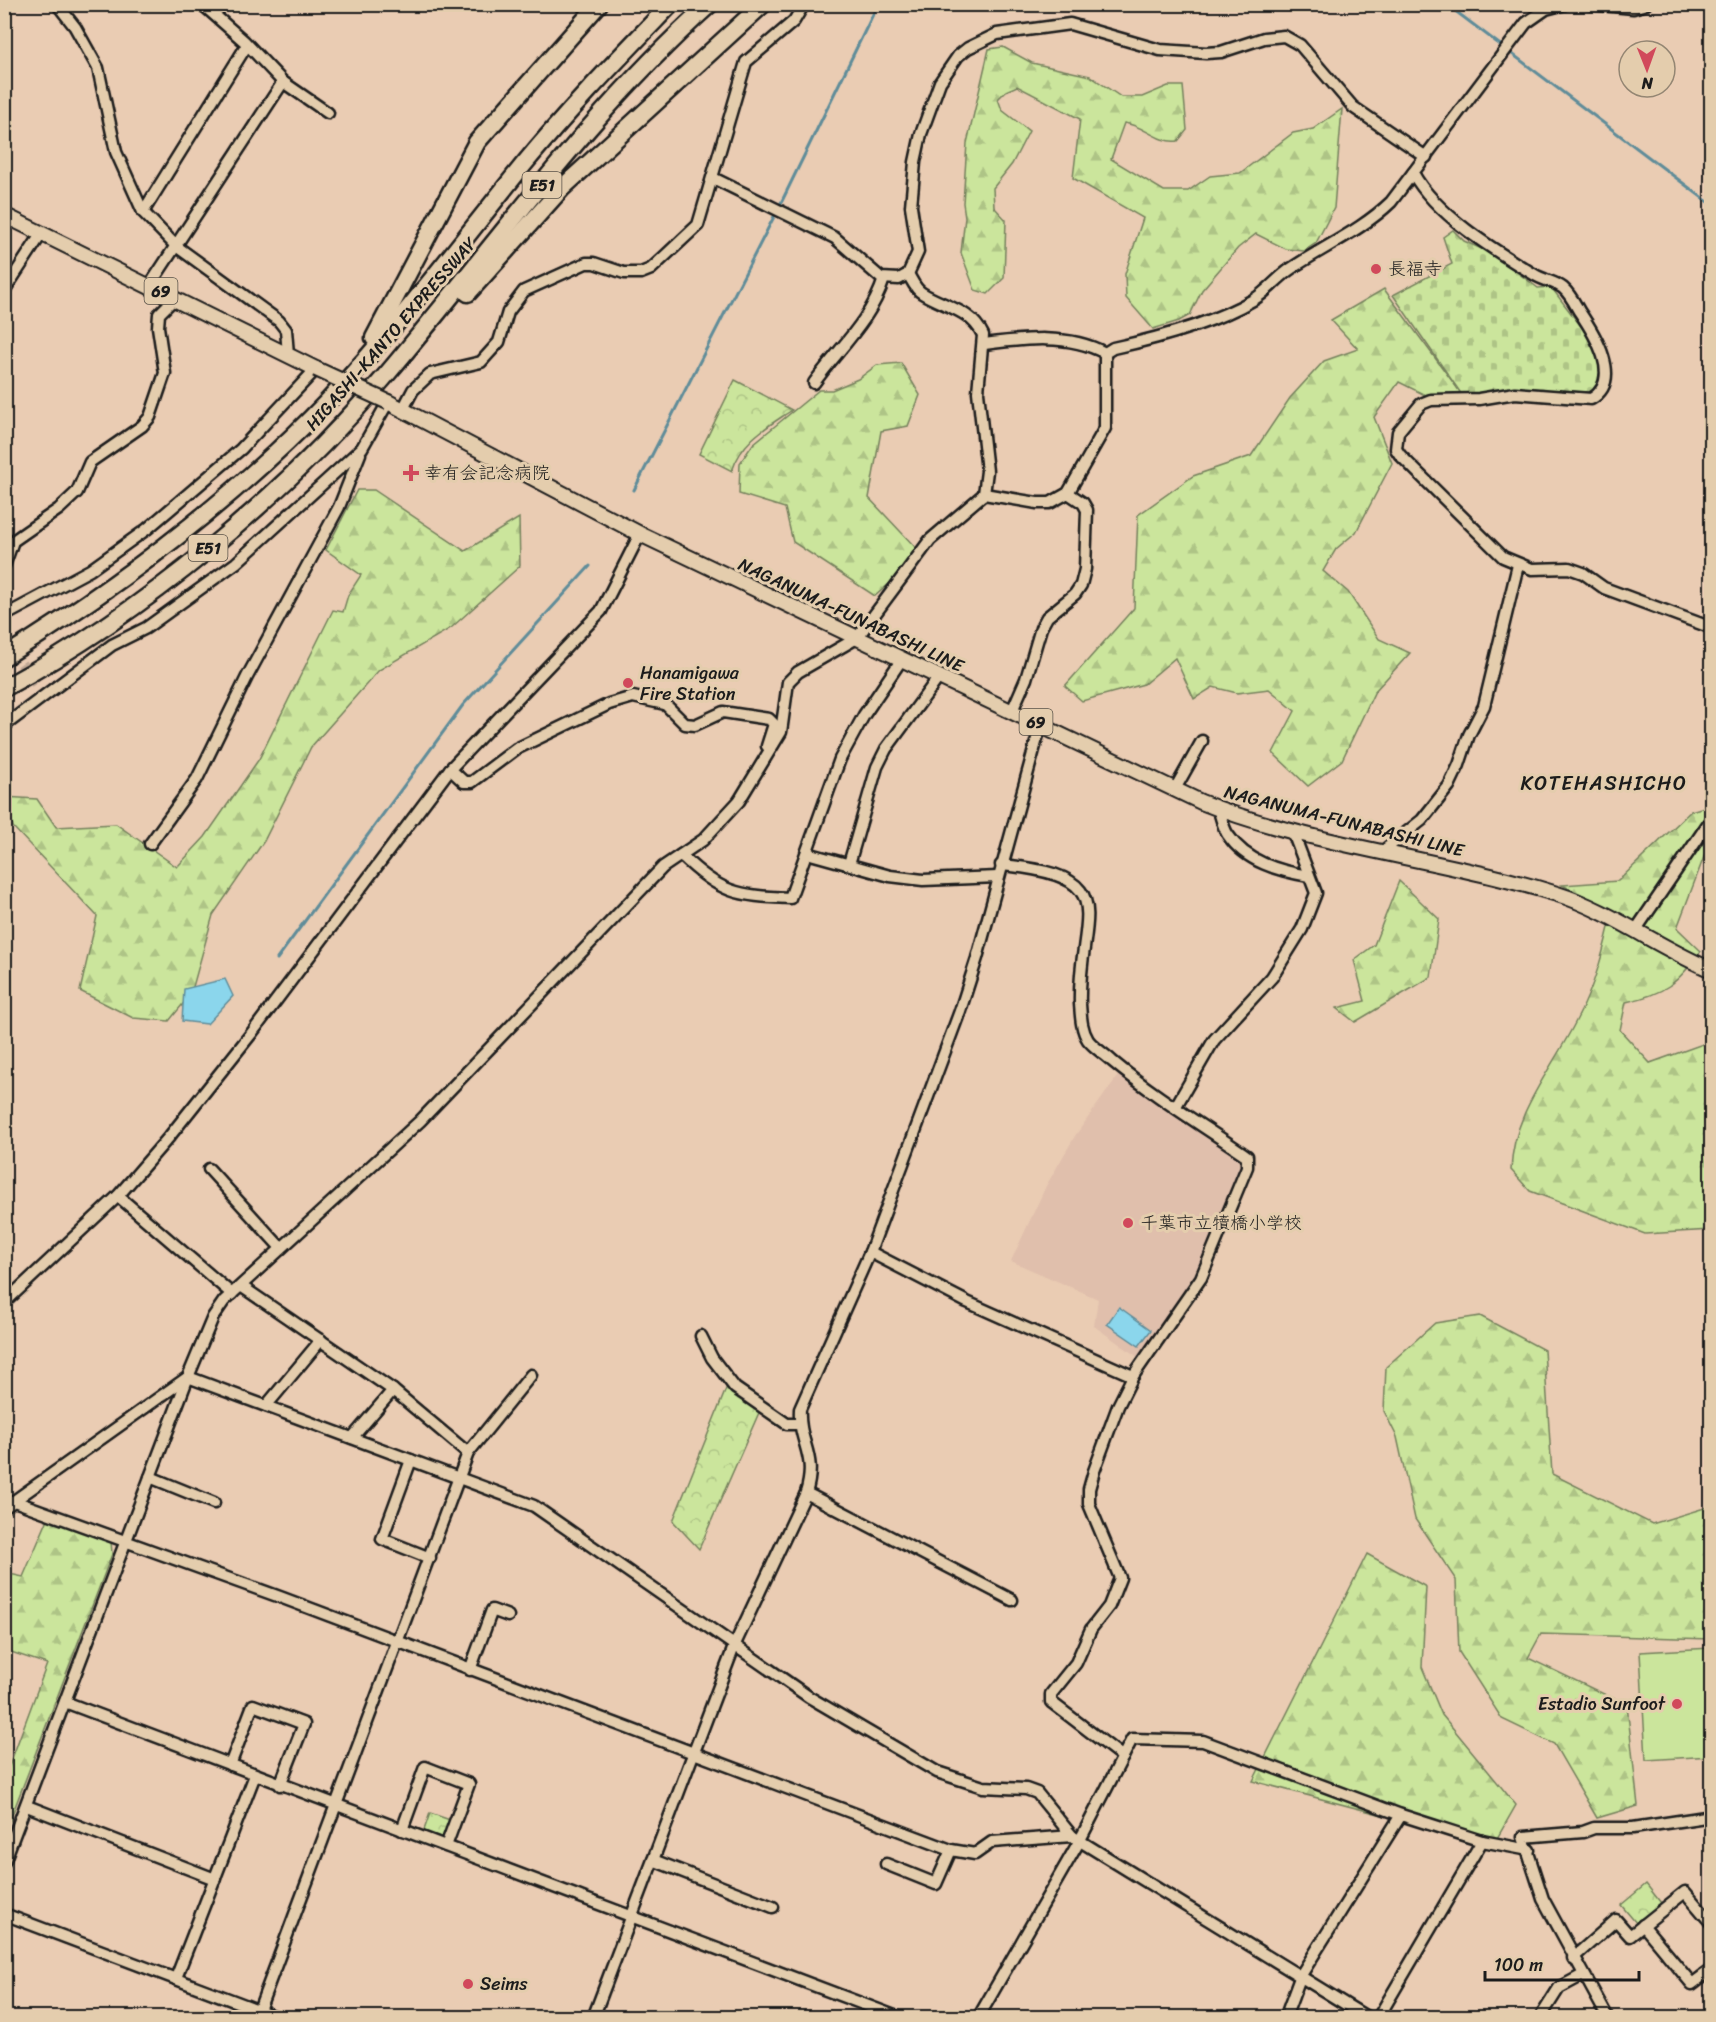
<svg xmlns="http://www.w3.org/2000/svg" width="1716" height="2022" font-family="Sriracha,'Klee One',sans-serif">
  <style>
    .built { fill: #e0bfac }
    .forest { fill: url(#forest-firs); stroke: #74805c; stroke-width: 1.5 }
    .cemetery { fill: url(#cemetery-stones); stroke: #74805c; stroke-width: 1.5 }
    .park { fill: url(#park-crowns); stroke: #74805c; stroke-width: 1.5 }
    .garden { fill: #cbe59c; stroke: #74805c; stroke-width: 1.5 }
    .water { fill: #8bd6ec; stroke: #5f8c99; stroke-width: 1.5 }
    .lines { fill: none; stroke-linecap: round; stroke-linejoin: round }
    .stream { stroke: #5f8c99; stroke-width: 3 }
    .minor-tunnel { stroke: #c1a995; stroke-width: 10; stroke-dasharray: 10 5; stroke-linecap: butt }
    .minor-casing { stroke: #1c1c1c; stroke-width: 15 }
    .major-casing { stroke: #1c1c1c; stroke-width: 18 }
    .highway-casing { stroke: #1c1c1c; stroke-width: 21 }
    .minor { stroke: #e4cdad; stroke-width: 10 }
    .major { stroke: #e4cdad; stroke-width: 14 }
    .highway { stroke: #e4cdad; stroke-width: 16 }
    .major-bridge-casing { stroke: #1c1c1c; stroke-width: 18; stroke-linecap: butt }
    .major-bridge { stroke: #e4cdad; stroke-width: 14 }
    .poi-dot { fill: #d1495b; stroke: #e4cdad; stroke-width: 2 }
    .labels { text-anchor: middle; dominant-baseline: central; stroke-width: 6; stroke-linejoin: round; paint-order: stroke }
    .shield { fill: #e4cdad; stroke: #585148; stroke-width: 1.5 }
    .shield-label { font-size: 16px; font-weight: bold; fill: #1c1c1c }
    .poi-label { font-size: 18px; fill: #1c1c1c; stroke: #e4cdad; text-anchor: start }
    .street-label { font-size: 18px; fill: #1c1c1c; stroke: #e4cdad }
    .neighbourhood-label { font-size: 20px; letter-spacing: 1.5px; fill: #1c1c1c; stroke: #e4cdad }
  </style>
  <defs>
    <pattern id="forest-firs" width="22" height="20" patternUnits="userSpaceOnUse" patternTransform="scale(1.5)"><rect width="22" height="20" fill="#cbe59c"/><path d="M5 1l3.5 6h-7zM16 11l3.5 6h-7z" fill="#aec486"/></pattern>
    <pattern id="cemetery-stones" width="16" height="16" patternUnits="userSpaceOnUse" patternTransform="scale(1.5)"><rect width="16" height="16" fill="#cbe59c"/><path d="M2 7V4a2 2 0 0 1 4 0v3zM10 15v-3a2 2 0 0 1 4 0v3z" fill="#aec486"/></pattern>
    <pattern id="park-crowns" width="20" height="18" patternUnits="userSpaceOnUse" patternTransform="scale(1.5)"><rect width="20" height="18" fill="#cbe59c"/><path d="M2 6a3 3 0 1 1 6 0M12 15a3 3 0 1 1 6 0" fill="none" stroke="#aec486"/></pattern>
  </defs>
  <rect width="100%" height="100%" fill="#eaccb3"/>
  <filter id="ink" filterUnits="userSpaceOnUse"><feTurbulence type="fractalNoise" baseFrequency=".0167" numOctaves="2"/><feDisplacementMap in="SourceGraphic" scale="12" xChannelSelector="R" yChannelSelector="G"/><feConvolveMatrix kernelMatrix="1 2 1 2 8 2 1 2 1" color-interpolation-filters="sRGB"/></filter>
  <g filter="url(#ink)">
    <path class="built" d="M 1122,1070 L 1248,1156 L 1206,1271 L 1142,1360 L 1094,1326 L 1098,1299 L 1011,1261 L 1046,1186 L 1075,1136 Z"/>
    <g class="forest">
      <path d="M 1003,47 L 1032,63 L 1090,76 L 1121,97 L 1142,97 L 1168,86 L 1183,86 L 1187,130 L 1178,141 C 1158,144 1144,125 1124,123 L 1111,159 L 1164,191 L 1188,191 L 1210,176 L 1240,173 L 1293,133 L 1313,129 L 1342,109 L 1334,208 L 1316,243 L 1304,251 L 1286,249 L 1256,234 L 1238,248 L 1202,290 L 1190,315 L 1179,321 L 1153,329 L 1126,298 L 1125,274 L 1143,218 L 1073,178 L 1080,119 L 1017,86 L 1006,91 L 998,99 L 1002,110 L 1029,131 L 1012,164 L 993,188 L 994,207 L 1006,220 L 1004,278 L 988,294 L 975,290 L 961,253 L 965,217 L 963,203 L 967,143 L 989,49 Z"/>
      <path d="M 1384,289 L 1461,393 L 1425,395 L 1399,382 L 1374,417 L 1392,463 L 1356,532 L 1336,549 L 1323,571 L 1348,592 L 1379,639 L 1410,653 L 1375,691 L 1342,760 L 1308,786 L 1273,753 L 1295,711 L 1269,689 L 1237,693 L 1213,687 L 1194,699 L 1175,658 L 1144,684 L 1082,701 L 1065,686 L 1134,608 L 1138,515 L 1193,476 L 1251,456 L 1290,398 L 1324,361 L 1358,349 L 1331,320 Z"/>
      <path d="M 901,363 L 920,395 L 908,426 L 881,431 L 869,498 L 917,549 L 890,583 L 875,596 L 793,542 L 785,508 L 739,494 L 740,463 L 753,444 L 819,390 L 832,390 L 858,379 L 877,365 Z"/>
      <path d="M 357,490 L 374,490 L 465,551 L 519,518 L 520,566 L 451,628 L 379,670 L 311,747 L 264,841 L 213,915 L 191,994 L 169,1021 L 133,1018 L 80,991 L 97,916 L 13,827 L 11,819 L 5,814 L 4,797 L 37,799 L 56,827 L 116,824 L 177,867 L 205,837 L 259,759 L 333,610 L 343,612 L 348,595 L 361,575 L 326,550 Z"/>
      <path d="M 1711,805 L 1711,846 L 1707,849 L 1677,928 L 1701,951 C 1678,983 1665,994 1626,1002 L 1620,1030 L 1650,1063 L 1711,1041 L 1711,1230 L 1645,1234 L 1530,1191 L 1511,1170 C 1513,1111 1552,1070 1577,1019 C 1595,986 1605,946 1613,910 L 1562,885 L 1618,881 L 1691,811 Z"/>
      <path d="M 1399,881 L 1439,919 L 1431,977 L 1355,1022 L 1337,1008 L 1365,1001 L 1354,960 L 1374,945 Z"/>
      <path d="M 1480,1316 L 1544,1350 L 1552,1474 L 1652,1524 L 1711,1506 L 1711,1639 L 1541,1634 L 1528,1658 L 1627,1705 L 1638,1806 L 1597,1818 L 1554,1744 L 1502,1719 L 1459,1652 L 1456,1580 L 1415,1519 L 1397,1437 L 1384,1411 L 1386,1367 L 1435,1323 Z"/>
      <path d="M 48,1519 L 111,1541 L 112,1554 L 5,1833 L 4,1780 L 47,1664 L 5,1650 L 5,1573 L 23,1577 Z"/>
      <path d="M 1367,1554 L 1426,1587 L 1422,1667 L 1442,1715 L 1516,1805 L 1492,1847 L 1428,1827 L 1253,1781 Z"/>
    </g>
    <path class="cemetery" d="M 1453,230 L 1464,241 L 1493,254 L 1538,288 L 1551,287 L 1596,346 L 1601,367 L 1596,387 L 1590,392 L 1575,393 L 1462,395 L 1393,295 L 1452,264 L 1443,237 Z"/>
    <g class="park">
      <path d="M 735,380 L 792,410 C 767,427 742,440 732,471 L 699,454 Z"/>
      <path d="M 728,1384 L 761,1408 L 699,1549 L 673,1521 Z"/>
      <path d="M 430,1813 L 450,1820 L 444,1837 L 439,1839 L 423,1833 Z"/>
      <path d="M 1646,1884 L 1661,1903 L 1637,1924 L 1621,1905 Z"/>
    </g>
    <path class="garden" d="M 1711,1648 L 1711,1756 L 1646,1760 L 1640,1652 Z"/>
    <g class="water">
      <path d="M 225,979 L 233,996 L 207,1024 L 182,1021 L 184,989 Z"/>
      <path d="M 1119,1307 L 1151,1330 L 1139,1346 L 1107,1324 Z"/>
    </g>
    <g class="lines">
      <g class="stream">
        <path d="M 1446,4 L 1712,205"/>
        <path d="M 634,490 L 781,203 L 878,4"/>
        <path d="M 277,959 L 463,705 L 590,566"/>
      </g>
      <path class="minor-tunnel" d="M 4,639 L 38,687"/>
      <defs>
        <g id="minor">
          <path d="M 57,4 L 75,27 L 98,68 L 116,152 L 143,212 L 176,246 L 279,321 L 286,330 L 288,354"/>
          <path d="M 202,4 L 244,41 L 283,82 L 328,113"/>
          <path d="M 1590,4 L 1633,8 L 1646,4"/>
          <path d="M 1413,173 C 1436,215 1494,250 1535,275 C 1543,280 1556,282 1563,288 C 1570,294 1575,304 1579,311 C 1594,333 1624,380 1591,399 L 1515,393 L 1479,399 L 1431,400 L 1421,404 L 1398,432 L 1396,449 L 1400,455 L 1503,557 L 1532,569 L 1569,568 L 1583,573 L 1604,588 L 1712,628"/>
          <path d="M 713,178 L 835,238 L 881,278 L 899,279 L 908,274 L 918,252 L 911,206 L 915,162 L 921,134 L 940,82 L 958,56 L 968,48 L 997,34 L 1070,24 L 1160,50 L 1206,53 L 1221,52 L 1264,38 L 1284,36 L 1300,45 L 1353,107 L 1426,157"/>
          <path d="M 143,212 L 247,45"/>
          <path d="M 908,274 C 912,280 915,289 922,293 C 944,307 971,309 983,335 L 978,392 L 987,471 L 984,494"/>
          <path d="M 150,285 L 283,82"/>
          <path d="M 4,291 L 42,233"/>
          <path d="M 984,344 C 1023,339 1069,333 1105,353"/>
          <path d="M 814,383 C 839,348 870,322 884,279"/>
          <path d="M 403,409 L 413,390 L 430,374 L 481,362 L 499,342 L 508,312 L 524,291 L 586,263 L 594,263 L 624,273 L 641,273 L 651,269 L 698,225 L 746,62 L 794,21 L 804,4"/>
          <path d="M 4,566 L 13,541 L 59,509 L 77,492 L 90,462 L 142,426 L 150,417 L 165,373 L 158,327 L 159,314 L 175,298"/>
          <path d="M 4,616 L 90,570 L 147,529 L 241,449 L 316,369"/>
          <path d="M 1012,711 L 1026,679 L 1041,628 L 1047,617 L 1075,594 L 1081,585 L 1085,569 L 1087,510 L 1083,503 L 1068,493"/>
          <path d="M 4,726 L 112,645 L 146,628 L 236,563 L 362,448 L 388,402"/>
          <path d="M 450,769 L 464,782 L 472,782 L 516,749 L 609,704 L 633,697 L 665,704 L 685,724 L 695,725 L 723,712 L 769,719 L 774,724 L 767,746"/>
          <path d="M 1175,789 L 1202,741"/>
          <path d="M 1218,808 C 1221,816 1223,828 1228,835 C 1246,862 1279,871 1309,876"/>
          <path d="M 150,844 L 197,779 L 247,677 L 339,507 L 360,454"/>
          <path d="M 1383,851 L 1422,820 L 1449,786 L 1459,765 L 1469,735 L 1484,706 L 1518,565"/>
          <path d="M 807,853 L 890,876 L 923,880 L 998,877"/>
          <path d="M 681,855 C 720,893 737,896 790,898 L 840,759 L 864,715 L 902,659"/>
          <path d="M 849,864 L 877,767 L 886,749 L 939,677"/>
          <path d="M 1001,865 C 1127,876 1077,917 1080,1004 C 1081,1016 1081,1029 1088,1040 C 1094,1048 1105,1054 1112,1061 C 1154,1096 1202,1125 1247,1156 L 1247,1167 L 1201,1278 L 1133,1376 L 1118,1406 L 1094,1471 L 1089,1489 L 1089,1504 L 1120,1578 L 1109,1606 L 1091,1629 L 1076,1663 L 1051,1694 L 1051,1702 L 1123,1757"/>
          <path d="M 1635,931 L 1712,818"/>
          <path d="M 1176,1106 L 1214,1040 L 1272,977 L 1302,929 L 1316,893 L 1292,830"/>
          <path d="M 209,1169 L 281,1248"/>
          <path d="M 118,1196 L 232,1294"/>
          <path d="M 870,1252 L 967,1302 L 1133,1376"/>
          <path d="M 241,1286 L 393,1390 L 468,1453"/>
          <path d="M 4,1303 L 118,1196 L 169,1137 L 251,1034 L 450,769 L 601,611 L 640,534"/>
          <path d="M 701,1336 L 712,1358 L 735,1388 L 787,1424 L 799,1424"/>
          <path d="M 266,1406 L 321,1340"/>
          <path d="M 352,1438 L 393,1390"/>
          <path d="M 411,1460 L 382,1539 L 430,1558"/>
          <path d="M 150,1477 L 214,1503"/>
          <path d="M 806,1493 L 1012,1600"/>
          <path d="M 14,1501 L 280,1597 L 951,1850 L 975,1854 L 992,1842 L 1072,1836 L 1368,2018"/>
          <path d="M 4,1508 L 188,1377 L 213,1317 L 224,1301 L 420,1121 L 663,867 L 703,840 L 739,801 L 781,732 L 788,682 L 798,672 L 857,638 L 930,540 L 984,494 L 1037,503 L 1050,503 L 1068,493 L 1105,428 L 1105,353 L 1113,348 C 1159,338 1212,324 1253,300 C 1267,292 1278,277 1292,268 C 1325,246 1362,230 1391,202 L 1526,23 L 1546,9 L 1565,4"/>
          <path d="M 470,1670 L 492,1610 L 508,1616"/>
          <path d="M 65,1702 L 900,2018"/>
          <path d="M 230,1765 L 253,1705 L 304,1724 L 280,1785"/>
          <path d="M 27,1806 L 215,1879"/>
          <path d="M 402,1830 L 425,1767 L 469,1784 L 446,1846"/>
          <path d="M 653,1860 L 773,1907"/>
          <path d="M 4,1862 L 188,1377 L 534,1506 L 809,1697 L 937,1772 L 983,1787 L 1026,1789 L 1037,1793 L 1072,1836"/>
          <path d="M 886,1864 L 936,1884 L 951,1850"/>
          <path d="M 4,1914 L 279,2018"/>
          <path d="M 1643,1925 L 1692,1984 L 1712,1969"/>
          <path d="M 1573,1958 L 1616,1920 L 1630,1936 L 1685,1892 L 1712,1924"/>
          <path d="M 176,1978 L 255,1775"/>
          <path d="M 256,2018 L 468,1453 L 531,1375"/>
          <path d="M 593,2018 L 735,1644 L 806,1493 C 818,1454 798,1444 800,1409 L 870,1252 L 960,1011 L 977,958 L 1041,724"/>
          <path d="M 978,2018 L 1080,1840 L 1132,1739 L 1203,1741 L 1401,1815 L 1482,1841 L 1529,1850"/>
          <path d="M 1285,2018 L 1301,1975 L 1401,1815"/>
          <path d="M 1378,2018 L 1482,1841"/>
          <path d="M 1540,2018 L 1559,1988 L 1583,1975"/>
          <path d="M 1608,2018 L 1543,1899 L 1523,1837 L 1583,1832 L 1594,1828 L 1633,1828 L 1712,1816"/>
        </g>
        <g id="major">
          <path d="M 4,215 L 316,369"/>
          <path d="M 388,402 L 640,534 L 1201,802 C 1314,847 1441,858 1557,894 C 1609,910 1661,949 1712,970"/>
        </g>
        <g id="highway">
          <path d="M 468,293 L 562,188 L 763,4"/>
          <path d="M 374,338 L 477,142 L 599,4"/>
          <path d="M 4,657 C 122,584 233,500 329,400 C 399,325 460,243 524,164 C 570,108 621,56 671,4"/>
          <path d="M 4,688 C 145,612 284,496 387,374 C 492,250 588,113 710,4"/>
        </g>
      </defs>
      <use href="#minor" class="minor-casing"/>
      <use href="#major" class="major-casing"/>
      <use href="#highway" class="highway-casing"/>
      <use href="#minor" class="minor"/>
      <use href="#major" class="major"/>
      <use href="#highway" class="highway"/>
      <defs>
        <path id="major-bridge" d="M 316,369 L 388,402"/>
      </defs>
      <use href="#major-bridge" class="major-bridge-casing"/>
      <use href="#major-bridge" class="major-bridge"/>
    </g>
  </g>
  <g class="poi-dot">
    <circle cx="1376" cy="269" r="6"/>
    <path d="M408 464h6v6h6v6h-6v6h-6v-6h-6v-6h6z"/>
    <circle cx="628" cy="683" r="6"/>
    <circle cx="1128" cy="1223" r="6"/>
    <circle cx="1677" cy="1704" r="6"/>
    <circle cx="468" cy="1984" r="6"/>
  </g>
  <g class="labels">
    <g class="shield">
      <rect x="522.5" y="172" width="39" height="26" rx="4.5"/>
      <rect x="144.5" y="278" width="33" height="26" rx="4.5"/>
      <rect x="188.5" y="535" width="39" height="26" rx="4.5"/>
      <rect x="1019.5" y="709" width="33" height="26" rx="4.5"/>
    </g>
    <g class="shield-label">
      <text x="542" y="185">E51</text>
      <text x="161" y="291">69</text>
      <text x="208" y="548">E51</text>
      <text x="1036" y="722">69</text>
    </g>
    <g class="poi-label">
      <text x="1388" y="269">長福寺</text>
      <text x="424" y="473">幸有会記念病院</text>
      <text x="640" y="673">Hanamigawa<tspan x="640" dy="21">Fire Station</tspan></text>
      <text x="1140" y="1223">千葉市立犢橋小学校</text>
      <text x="1665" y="1704" text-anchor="end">Estadio Sunfoot</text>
      <text x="480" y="1984">Seims</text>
    </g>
    <g class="street-label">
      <text transform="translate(391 334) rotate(-49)">HIGASHI-KANTO EXPRESSWAY</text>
      <text transform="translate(851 615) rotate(25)">NAGANUMA-FUNABASHI LINE</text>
      <text transform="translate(1344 821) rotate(14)">NAGANUMA-FUNABASHI LINE</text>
    </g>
    <g class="neighbourhood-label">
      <text x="1604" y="783">KOTEHASHICHO</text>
    </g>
  </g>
  <rect width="1716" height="2022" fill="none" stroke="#e4cdad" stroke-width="24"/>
  <rect x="12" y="12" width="1692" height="1998" fill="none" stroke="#1c1c1c" stroke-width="2" filter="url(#ink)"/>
  <g transform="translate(1647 69) rotate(179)"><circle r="28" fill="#e4cdad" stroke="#948673" stroke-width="1.5"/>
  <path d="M0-4.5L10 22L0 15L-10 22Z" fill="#d1495b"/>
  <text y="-9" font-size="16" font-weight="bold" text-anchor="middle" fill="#1c1c1c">N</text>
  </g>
  <path d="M1485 1971v9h154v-9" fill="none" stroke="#1c1c1c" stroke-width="3"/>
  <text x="1494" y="1971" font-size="18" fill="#1c1c1c" stroke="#e4cdad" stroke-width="4.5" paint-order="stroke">100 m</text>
</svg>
